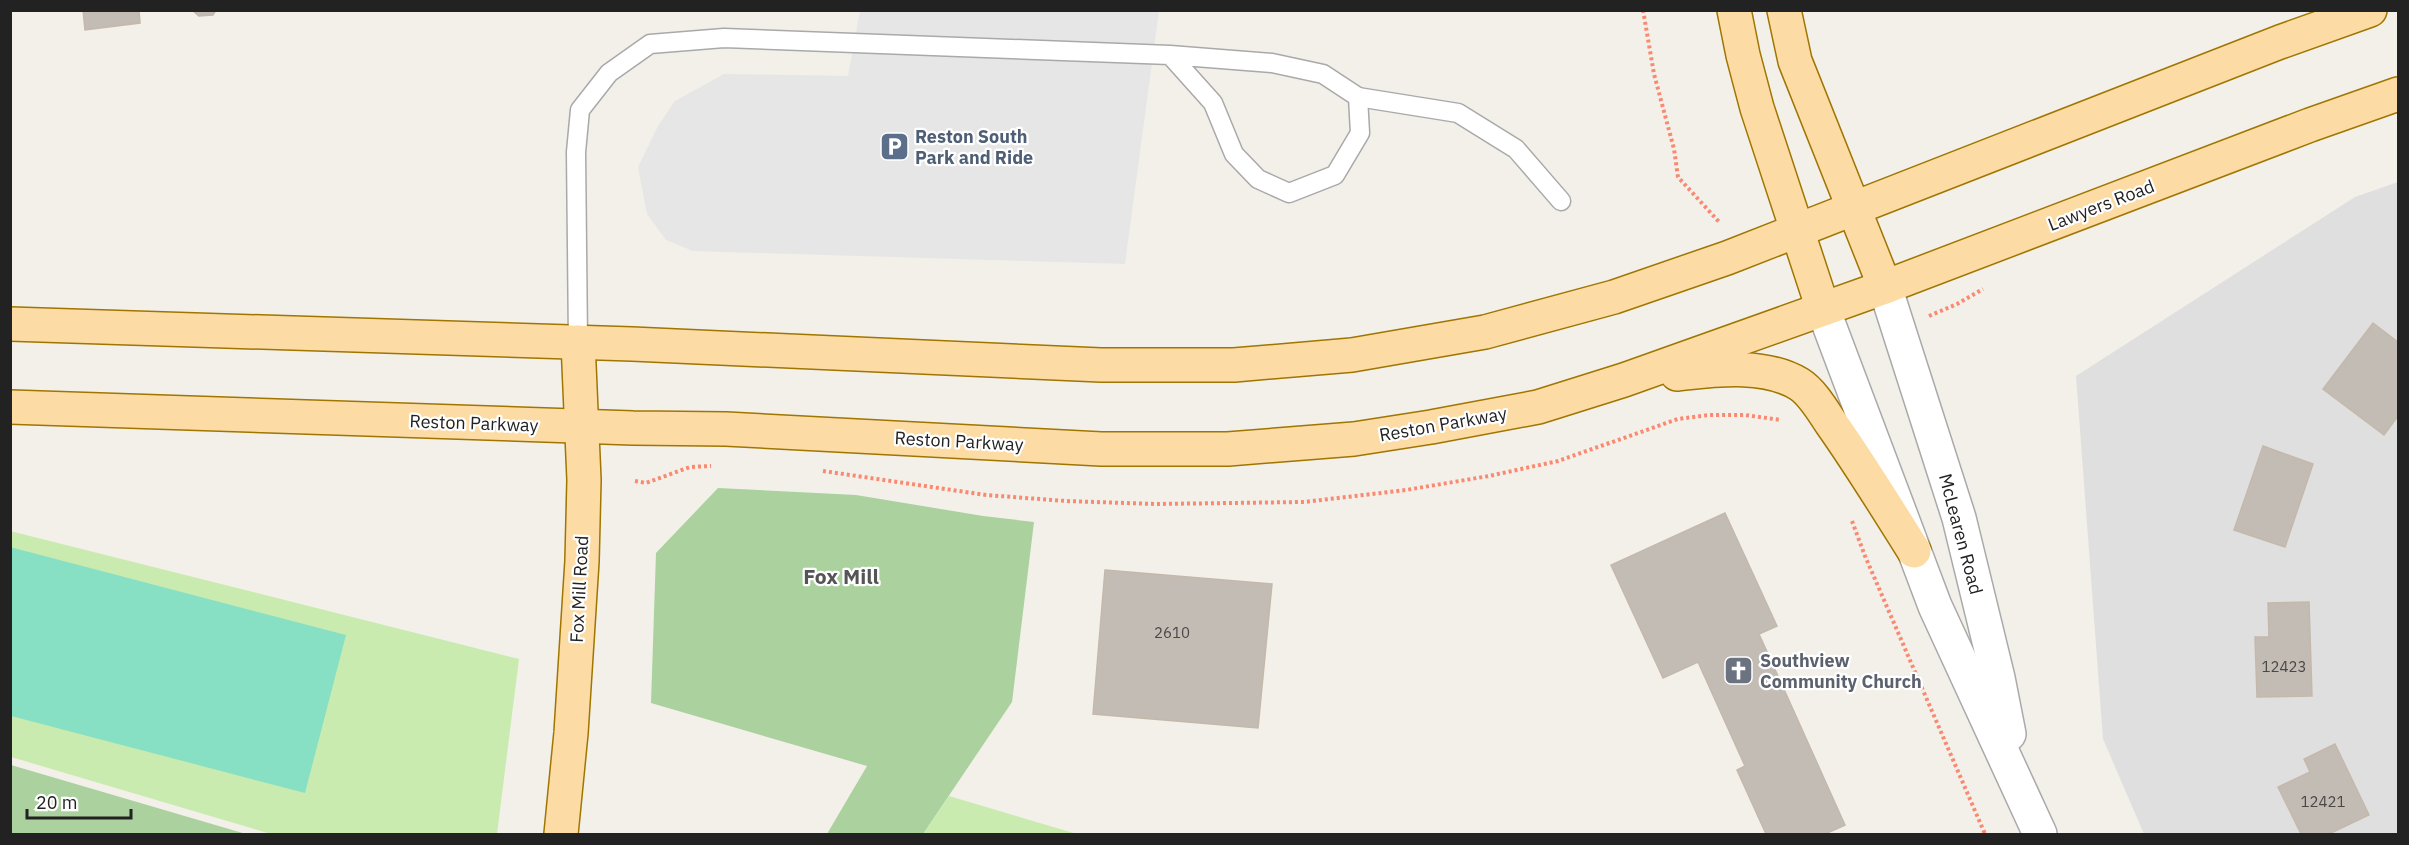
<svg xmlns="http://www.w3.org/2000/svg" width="2409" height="845" font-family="'IBM Plex Sans',sans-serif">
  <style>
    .residential { fill: #e0dfdf }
    .grass { fill: #c9ebb0 }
    .forest { fill: #aad19e }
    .pitch { fill: #88e0c4 }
    .parking { fill: #e6e6e6 }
    .building { fill: #c3bcb5; stroke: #c4b8ab; stroke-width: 1.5 }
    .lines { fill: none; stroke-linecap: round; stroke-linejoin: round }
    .lane-casing { stroke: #a9a9a9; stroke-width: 21 }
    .street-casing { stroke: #a9a9a9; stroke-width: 36 }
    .primary-casing { stroke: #a07500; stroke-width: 36 }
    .path { stroke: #fa8972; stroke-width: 4; stroke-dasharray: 3 3; stroke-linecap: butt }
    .lane { stroke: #fff; stroke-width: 18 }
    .street { stroke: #fff; stroke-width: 33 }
    .primary { stroke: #fcdca4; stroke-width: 33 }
    .labels { text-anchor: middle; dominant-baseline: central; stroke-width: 4.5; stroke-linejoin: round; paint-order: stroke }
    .number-label { font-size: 15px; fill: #4a4847 }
    .service-label { font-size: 18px; font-weight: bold; fill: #4e5e75; stroke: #fff; text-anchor: start }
    .street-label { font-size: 18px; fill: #222; stroke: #fff }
    .worship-label { font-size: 18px; font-weight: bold; fill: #5b616d; stroke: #fff; text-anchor: start }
    .quarter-label { font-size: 21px; font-weight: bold; fill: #555; stroke: #fff }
  </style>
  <rect width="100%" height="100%" fill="#f2f0e9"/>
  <path class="residential" d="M 2398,182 L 2398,834 L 2144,834 L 2103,739 L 2076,376 L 2355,197 Z"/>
  <g class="grass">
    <path d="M 10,531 L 519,659 L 497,834 L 271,834 L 11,757 Z"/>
    <path d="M 949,796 L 1077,834 L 923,834 Z"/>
  </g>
  <g class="forest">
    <path d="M 718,488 L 856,495 L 983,516 L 1034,522 L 1012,702 L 923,834 L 827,834 L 867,766 L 651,703 L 656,553 Z"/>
    <path d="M 10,765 L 11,765 L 246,834 L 11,834 Z"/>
  </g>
  <path class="pitch" d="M 10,547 L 346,635 L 305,793 L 11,716 Z"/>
  <path class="parking" d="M 860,11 L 1159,11 L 1125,264 L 693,251 L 666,240 L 647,214 L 638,167 L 658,126 L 675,101 L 724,74 L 848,76 Z"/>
  <g class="building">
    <path d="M 83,10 L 139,10 L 140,23 L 85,30 Z"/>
    <path d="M 192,10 L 216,10 L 213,15 L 199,16 Z"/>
    <path d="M 2373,323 L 2398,342 L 2398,416 L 2384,435 L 2323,389 Z"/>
    <path d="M 2263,446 L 2313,464 L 2285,547 L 2234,530 Z"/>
    <path d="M 1725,513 L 1777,626 L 1759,634 L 1845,825 L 1825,834 L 1766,834 L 1737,770 L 1745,766 L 1698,662 L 1663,678 L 1611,565 Z"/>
    <path d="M 1105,570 L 1272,584 L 1258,728 L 1093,714 Z"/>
    <path d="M 2309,602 L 2312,696 L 2257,697 L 2255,637 L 2269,637 L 2268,603 Z"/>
    <path d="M 2335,744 L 2369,815 L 2329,834 L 2301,834 L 2278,787 L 2310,772 L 2304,759 Z"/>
  </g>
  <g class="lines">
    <defs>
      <g id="lane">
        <path d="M 1358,97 L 1458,113 L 1516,149 L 1561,201"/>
        <path d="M 578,342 L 576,152 L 580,110 L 609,73 L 650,44 L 724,38 L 1170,55 L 1272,63 L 1323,74 L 1358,97 L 1360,133 L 1335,175 L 1289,193 L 1258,179 L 1234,154 L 1213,103 L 1170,55"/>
      </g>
      <g id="street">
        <path d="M 1885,287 L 1959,518 L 1998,678 L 2009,734"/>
        <path d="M 1823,309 L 1935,606 L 2040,834"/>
      </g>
      <g id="primary">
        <path d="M 1734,10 L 1743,55 L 1757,108 L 1823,309"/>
        <path d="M 1784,10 L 1795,61 L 1885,287"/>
        <path d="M 10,324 L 632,344 L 1101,365 L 1234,365 L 1352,355 L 1485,332 L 1614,297 L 1727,258 L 2280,42 L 2370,10"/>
        <path d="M 1677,374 C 1715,370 1764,363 1799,384 C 1812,392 1823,411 1831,423 C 1860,464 1887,508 1914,551"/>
        <path d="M 10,407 L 633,428 L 726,429 L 1101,449 L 1228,449 L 1354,439 L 1431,427 L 1538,407 L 1624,380 L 1885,287 L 2310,125 L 2398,94"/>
        <path d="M 561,834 L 571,733 L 582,561 L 584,480 L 578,342"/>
      </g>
    </defs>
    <use href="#lane" class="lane-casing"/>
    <use href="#street" class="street-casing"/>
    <use href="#primary" class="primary-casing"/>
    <g class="path">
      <path d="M 1643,10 L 1654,74 L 1674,149 L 1678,177 L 1720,223"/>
      <path d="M 1929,316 L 1957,304 L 1983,289"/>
      <path d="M 823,471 L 986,495 L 1066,501 L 1156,504 L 1304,502 L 1406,490 L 1489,476 L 1558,461 L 1678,419 L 1709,415 L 1745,415 L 1781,420"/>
      <path d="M 635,481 L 646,483 L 690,467 L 711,466"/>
      <path d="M 1852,521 L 1865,556 L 1985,834"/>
    </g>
    <use href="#lane" class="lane"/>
    <use href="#street" class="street"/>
    <use href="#primary" class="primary"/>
  </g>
  <defs>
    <symbol id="parking-square" viewBox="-11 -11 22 22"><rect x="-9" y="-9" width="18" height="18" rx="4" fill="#5c6f8a" stroke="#fff"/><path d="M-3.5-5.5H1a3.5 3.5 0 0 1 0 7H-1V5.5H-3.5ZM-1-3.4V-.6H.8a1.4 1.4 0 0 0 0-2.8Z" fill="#fff"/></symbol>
    <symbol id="church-square" viewBox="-11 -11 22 22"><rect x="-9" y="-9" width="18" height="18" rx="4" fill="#6b7280" stroke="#fff"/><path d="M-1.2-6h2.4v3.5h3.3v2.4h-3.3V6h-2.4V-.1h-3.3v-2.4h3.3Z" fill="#fff"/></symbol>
  </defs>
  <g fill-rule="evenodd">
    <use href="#parking-square" x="878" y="130" width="33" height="33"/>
    <use href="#church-square" x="1722" y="654" width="33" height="33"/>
  </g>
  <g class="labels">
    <g class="number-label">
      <text x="1172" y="632">2610</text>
      <text x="2284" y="666">12423</text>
      <text x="2323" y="801">12421</text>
    </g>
    <g class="service-label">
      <text x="915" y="136">Reston South<tspan x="915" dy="21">Park and Ride</tspan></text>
    </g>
    <g class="street-label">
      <text transform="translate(2101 205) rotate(-21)">Lawyers Road</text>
      <text transform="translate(474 423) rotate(2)">Reston Parkway</text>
      <text transform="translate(1443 424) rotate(-10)">Reston Parkway</text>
      <text transform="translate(959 441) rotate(3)">Reston Parkway</text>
      <text transform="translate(1961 534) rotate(75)">McLearen Road</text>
      <text transform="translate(579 589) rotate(-87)">Fox Mill Road</text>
    </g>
    <g class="worship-label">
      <text x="1760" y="660">Southview<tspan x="1760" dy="21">Community Church</tspan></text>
    </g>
    <g class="quarter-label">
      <text x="841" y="576">Fox Mill</text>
    </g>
  </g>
  <rect width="2409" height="845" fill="none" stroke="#222222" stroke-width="24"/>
  <path d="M27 809v9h104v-9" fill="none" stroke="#222222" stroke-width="3"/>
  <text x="36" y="809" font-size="18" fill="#222222" stroke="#ffffff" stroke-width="4.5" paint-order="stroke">20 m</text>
</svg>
